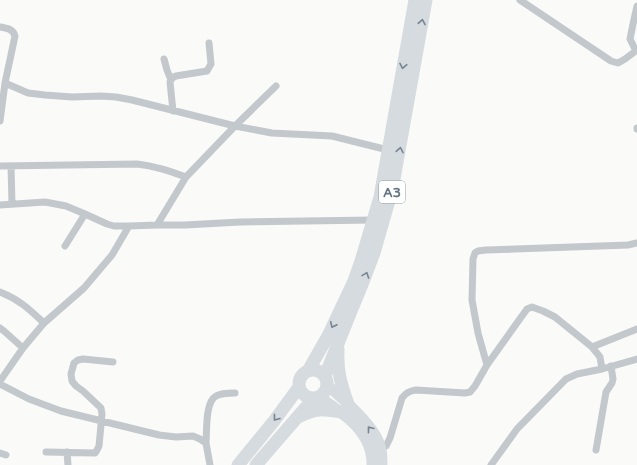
<svg xmlns="http://www.w3.org/2000/svg" width="637" height="465" font-family="'Varela Round',sans-serif">
	<style>
		.lines { fill: none; stroke-linecap: round; stroke-linejoin: round }
		.street { stroke: #c3c8cc; stroke-width: 7 }
		.primary { stroke: #d6dbdf; stroke-width: 11 }
		.highway { stroke: #d6dbdf; stroke-width: 13 }
		.oneway { stroke: #768591 }
		.labels { text-anchor: middle; stroke-width: 4; stroke-linejoin: round; paint-order: stroke }
		.shield { fill: #fff; stroke: #939fa8; stroke-width: 1 }
		.shield-label { font-size: 13px; font-weight: bold; fill: #657683 }
	</style>
	<rect width="100%" height="100%" fill="#fafaf8"/>
	<g class="lines">
		<path class="street" d="M520,0l91,61 7,2 7,-4 12,-9
			M0,27c7,1 13,2 15,9l-10,47 -5,38
			M636,51l-6,-12 3,-15 4,-18
			M164,59l3,11 4,10
			M5,83l23,10 17,2 27,2 29,-1 15,1 16,3 103,26 41,-40
			M173,111l-3,-29 2,-4 4,-2 31,-5 4,-7 -2,-21
			M637,128v1
			M0,166l137,-2c18,2 32,7 49,13
			M11,166l1,38
			M0,205l45,-3 21,4 19,8 22,10 7,2h15
			M157,225h28l55,-3 133,-2
			M65,246l20,-32
			M0,292c20,8 29,17 44,31
			M0,328l4,3 19,17
			M592,347l45,-18
			M487,365l-9,-32 -6,-33 1,-41 2,-6 3,-2 8,-1 142,-5 9,-2
			M0,381l23,-33 21,-25 40,-35 28,-33 17,-29 28,-1 29,-48 49,-51 37,7 60,3 56,14
			M0,384l29,15 32,12 98,24 17,2 17,-1 7,3 6,4 4,22
			M206,443c1,-12 -1,-41 10,-47 5,-3 13,-3 19,-3
			M380,447l6,-1 4,-8 12,-40c4,-5 7,-7 14,-8l49,3 5,-1 5,-6 12,-21 40,-56 5,-2 11,4 12,6 37,30 8,10 2,12
			M596,450l10,-58 6,-9 1,-4 -2,-13
			M46,452l49,1 2,-3 2,-4 3,-32 -1,-6 -18,-17 -7,-5 -4,-5 -1,-7 3,-11 4,-3 5,-1 30,3
			M67,452l1,13
			M0,453l6,2
			M491,465l26,-36 49,-50 11,-5 25,-5 35,-10"/>
		<path class="primary" d="M327,385c16,14 48,41 53,61 2,6 2,13 2,19
			M319,397c24,16 54,35 53,68"/>
		<path class="highway" d="M338,350c-1,22 3,34 10,54
			M299 384a14 14 0 1 1 28 0a14 14 0 1 1-28 0Z
			M308,371l20,-35 26,-55 7,-20 19,-64 35,-197
			M325,376l24,-60 14,-34 11,-29 18,-63 34,-190
			M300,416c17,-8 22,-7 41,-4
			M238,465l36,-44 25,-34
			M256,465l25,-29 33,-38"/>
	</g>
	<defs><path id="oneway-chevron" d="M-2-3.5L2.5 0L-2 3.5" fill="none" stroke-width="1.6" stroke-linecap="round" stroke-linejoin="round"/></defs>
	<g class="oneway">
		<use href="#oneway-chevron" transform="translate(422 22) rotate(-80)"/>
		<use href="#oneway-chevron" transform="translate(403 66) rotate(101)"/>
		<use href="#oneway-chevron" transform="translate(400 150) rotate(-80)"/>
		<use href="#oneway-chevron" transform="translate(366 275) rotate(-70)"/>
		<use href="#oneway-chevron" transform="translate(333 325) rotate(116)"/>
		<use href="#oneway-chevron" transform="translate(276 418) rotate(128)"/>
		<use href="#oneway-chevron" transform="translate(370 429) rotate(-128)"/>
	</g>
	<g class="labels">
		<rect class="shield" x="379" y="181" width="26" height="22" rx="3"/>
		<g class="shield-label">
			<text x="392" y="197">A3</text>
		</g>
	</g>
</svg>
